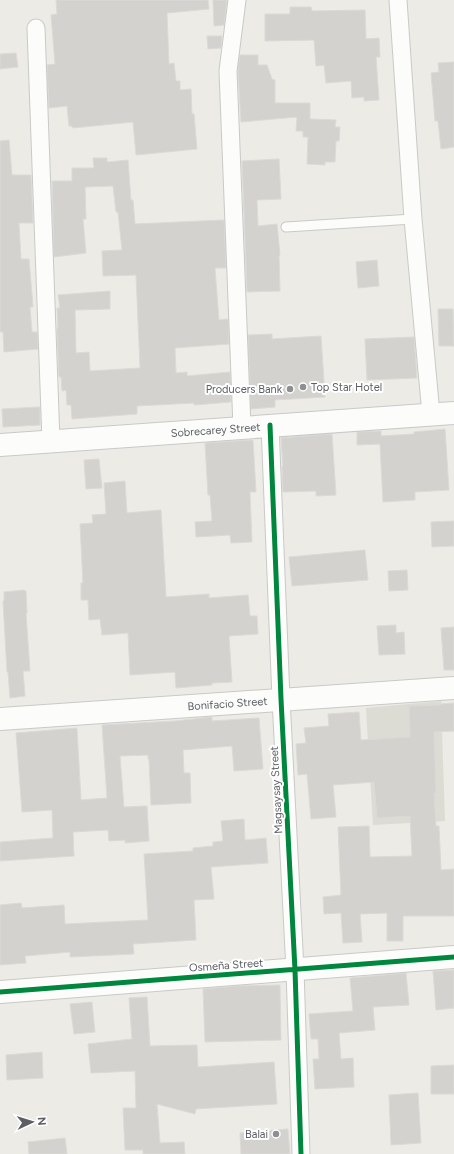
<svg xmlns="http://www.w3.org/2000/svg" width="454" height="1154" font-family="Figtree,sans-serif">
	<style>
		.education { fill: #dcdbd4 }
		.building { fill: #d3d2cf; stroke: #dbdad6 }
		.lines { fill: none; stroke-linecap: round; stroke-linejoin: round }
		.service-casing { stroke: #c9c9c8; stroke-width: 11 }
		.minor-casing { stroke: #c9c9c8; stroke-width: 19 }
		.tertiary-casing { stroke: #c9c9c8; stroke-width: 24 }
		.secondary-casing { stroke: #c9c9c9; stroke-width: 24 }
		.service { stroke: #fcfcfb; stroke-width: 9 }
		.minor { stroke: #fcfcfb; stroke-width: 17 }
		.tertiary { stroke: #fcfcfb; stroke-width: 22 }
		.secondary { stroke: #fcfcfb; stroke-width: 22 }
		.cycleway-casing { stroke: #fff; stroke-width: 8 }
		.cycleway { stroke: #00873e; stroke-width: 5 }
		.poi-dot { fill: #8e8f92; stroke: #fff; stroke-width: 1.5 }
		.labels { text-anchor: middle; stroke-width: 4; stroke-linejoin: round; paint-order: stroke }
		.poi-label { font-size: 11px; fill: #5c5e64; stroke: #fff; text-anchor: end }
		.street-label { font-size: 11px; fill: #5c5e64; stroke: #fff }
	</style>
	<rect width="100%" height="100%" fill="#ecebe6"/>
	<path class="education" d="M441,701l4,120 -72,4 -7,-117z"/>
	<path class="building" d="M56,0h152l1,9 -42,4 2,51 5,-1 2,18h4v9l11,-1 1,25h2l3,35 -61,6 -3,-33 -60,6 -1,-2h-3l-2,-20 -18,2 -2,-43 8,-1 -4,-49 6,-1z
		M213,0h14l-3,25 -10,1z
		M290,7h21l1,4 53,-1 1,29 13,-1 1,19h-4l3,43 -15,1v-4l-12,1 -1,-17 -25,2 -2,-18 -8,1 -2,-26 -49,1v-27h25z
		M207,36h15l-1,12 -13,1z
		M16,53l2,14 -18,2v-15z
		M240,55h18v10h9l5,14 3,1v23h35v16l26,1 -1,7h5l-1,14h-3l-1,21h-10v3l-18,-1 1,-27h-5v-6h-7l1,-14 -56,5 -3,-51z
		M454,62v85l-13,2 -3,-28h-3l-4,-48 8,-1 -1,-9z
		M9,140l3,35h19l2,48h-14l2,36h8l4,48h-3l2,25h5l1,17 -34,3 -1,-20h-3v-191z
		M93,158h14v4l21,-2 3,40h2l2,24 89,-4 2,48h-11l4,52 9,-1 1,25 -54,4 1,25 11,-1v4l43,-4 1,30 -37,3v-2l-57,3v8l-65,5 -1,-14h-4l-1,-15 -4,1 -1,-14h-2l-2,-46v-3h1l-1,-20h3l-2,-13 52,-4v18l-35,1 1,43 13,-1 1,19 50,-3 -4,-93 -33,1 -1,-25 20,-1 -4,-38h-2l-3,-26 -28,1 1,32h-3l3,34 -32,4 -2,-76h20v-13h22z
		M279,159l2,40 -24,1 1,26 19,-2 3,31 -1,1 1,35 -33,1 -5,-131z
		M377,260l2,26 -21,2 -2,-26z
		M438,309h15l1,37h-15z
		M272,334v5l49,-3 4,61 -50,3v7l-24,2 -3,-74z
		M414,337l3,41 -50,2 -2,-41z
		M40,407v18l-37,2 -1,-18z
		M445,429l4,61 -34,2v8l-32,2 -3,-58 -23,1v-13l24,-1v5l33,-2v-2z
		M332,434l4,61 -20,1v-5l-33,1 -1,-26h1l-2,-28z
		M253,440l3,52h-6l2,50 -21,1 -1,-8 -34,2 -1,-15 17,-1 -2,-26h-2l-3,-52z
		M99,459l3,29 -16,1 -2,-29z
		M125,481l2,32 34,-3 5,87 43,-3v4l39,-3 2,21h7l1,18 -29,2 3,46 -20,1v2l-36,3 -1,-16 -45,3 -2,-42 -26,2 -2,-16 -11,1 -1,-20h-7v-17h2l-3,-59 13,-1 -1,-8 14,-1 -2,-31z
		M454,521v25l-22,1 -1,-25z
		M365,550l3,30 -76,6 -3,-29z
		M407,570l1,20 -19,1 -1,-20z
		M24,590l1,1h1l1,22h-1l4,58h-7l2,25 -15,2 -2,-26h-1l-4,-71h1v-9z
		M396,625v8l8,-1 1,22 -26,1 -2,-29z
		M454,627v43h-10l-3,-42z
		M454,703v28l-20,1 2,61h-2l2,33h3l2,44 13,-1v47h-51v25h-16v-28l-27,1 2,28 -19,1 -2,-30 -17,1 -1,-17 18,-2 -3,-68 31,-1 1,31 42,-1 -2,-40 -33,2 -3,-36 -41,3 3,32 -25,2 -4,-45 -9,1 -2,-31 10,-1 -2,-15 25,-2 -1,-12 31,-2 2,28 49,-3 -1,-31 31,-1v-1z
		M212,717v4l47,-3 4,51 -29,2 -2,-25 -49,4 1,23h6l1,30 -40,2 -2,-46h-1v-4l-28,1 4,51 23,-1 2,35 -24,2v-3l-16,1 -1,-11 -35,2 1,24 -74,5v-19l53,-4 -1,-28 -30,2 -6,-79 61,-5 4,72 26,-2 -5,-73 73,-4z
		M244,819l1,21 21,-2 2,25 -57,4 3,32 -20,1 2,40 -63,4 1,10 -64,3v-5l-45,4 1,7 -26,2v-60l21,-2 1,5 42,-3 1,19 83,-4 -4,-66 49,-3v-3l20,-2v-4l10,-1 -2,-20z
		M454,970v38l-18,2 -3,-39z
		M406,973l3,32 -36,2 2,23 -36,3 2,26 12,-1 1,29 -39,2 -2,-30h6l-1,-20h-7l-2,-25 44,-3 -3,-33z
		M280,985l1,55 -76,2 -2,-53 34,-3z
		M147,997l3,49 47,-1 1,22 76,-5 3,42 -81,5 -1,5 -38,-10 3,39 24,-1 1,12h-42v-4h-18l-2,-42h13l-1,-37 -44,2 -3,-29 44,-5 -3,-41z
		M92,1002l3,30 -21,2 -4,-30z
		M42,1052l1,26 -36,2 -1,-25z
		M454,1065v29h-23v-28z
		M418,1093l3,50 -30,2 -2,-50z
		M288,1129l2,25h-49l-1,-21z
		M65,1138l2,16h-38l-1,-12z"/>
	<g class="lines">
		<defs>
			<path id="service" d="M286,227l127,-8"/>
			<path id="minor" d="M237,0l-9,71 14,356
				M398,0l15,219 18,195
				M36,28l15,413
				M270,425l11,274 14,271 6,184"/>
			<g id="tertiary">
				<path id="s1" d="M0,719l454,-31"/>
				<path d="M0,992l454,-35"/>
			</g>
			<g id="secondary">
				<path id="s2" d="M0,445l454,-32"/>
			</g>
		</defs>
		<use href="#service" class="service-casing"/>
		<use href="#minor" class="minor-casing"/>
		<use href="#tertiary" class="tertiary-casing"/>
		<use href="#secondary" class="secondary-casing"/>
		<use href="#service" class="service"/>
		<use href="#minor" class="minor"/>
		<use href="#tertiary" class="tertiary"/>
		<use href="#secondary" class="secondary"/>
		<defs>
			<path id="cycleway" d="M270,425l11,274 14,271 6,184
				M0,992l454,-35"/>
		</defs>
		<use href="#cycleway" class="cycleway-casing"/>
		<use href="#cycleway" class="cycleway"/>
	</g>
	<g class="poi-dot">
		<circle cx="303" cy="387" r="4"/>
		<circle cx="290" cy="389" r="4"/>
		<circle cx="276" cy="1134" r="4"/>
	</g>
	<g class="labels">
		<g class="poi-label">
			<text x="311" y="391" text-anchor="start">Top Star Hotel</text>
			<text x="282" y="393">Producers Bank</text>
			<text x="268" y="1138">Balai</text>
		</g>
		<g class="street-label">
			<text dy="4" stroke="none"><textPath href="#s2" startOffset="216">Sobrecarey Street</textPath></text>
			<text dy="4" stroke="none"><textPath href="#s1" startOffset="228">Bonifacio Street</textPath></text>
			<text transform="translate(276 790) rotate(-93)" y="4">Magsaysay Street</text>
			<text transform="translate(226 965) rotate(-4)" y="4">Osmeña Street</text>
		</g>
	</g>
	<g transform="translate(32 1122) rotate(86)" stroke="#ffffff" stroke-width="3" paint-order="stroke">
	<path d="M0-3L7 15L0 10L-7 15Z" fill="#5c5e64"/>
	<text y="-6" font-size="11" font-weight="bold" text-anchor="middle" fill="#5c5e64">N</text>
	</g>
</svg>
